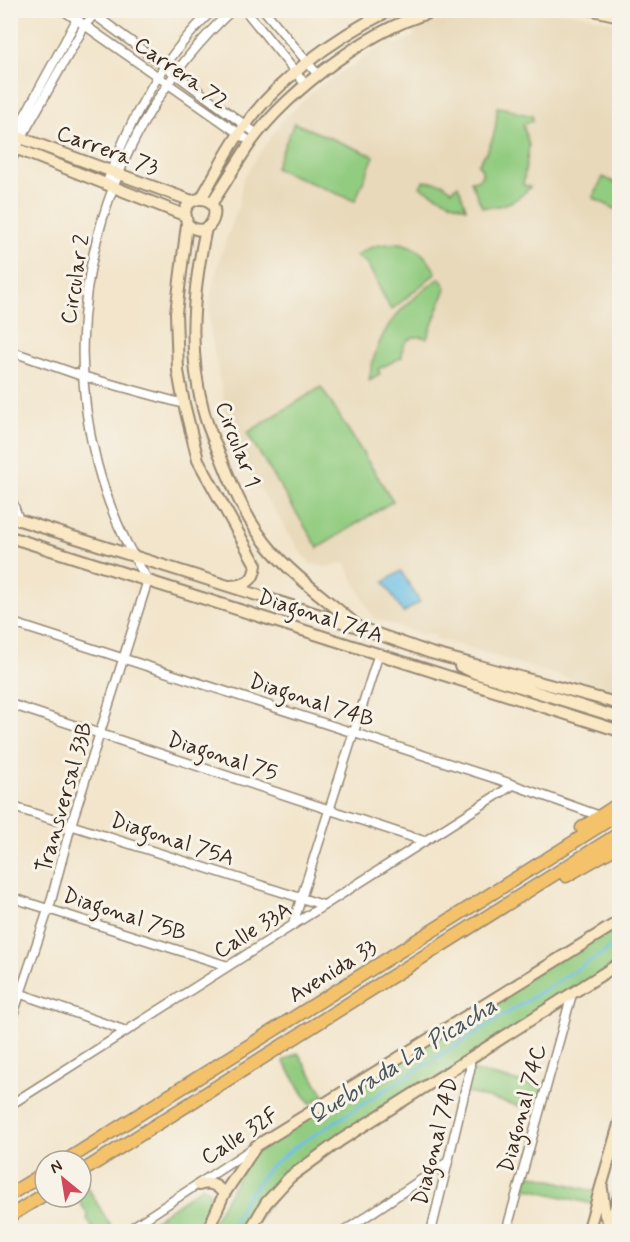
<svg xmlns="http://www.w3.org/2000/svg" width="630" height="1242" font-family="Mynerve,sans-serif">
	<style>
		.built { fill: #e8d9ba }
		.green { fill: #92cc80; stroke: #667b4f; stroke-width: 1.5 }
		.water { fill: #69bde5; stroke: #527482; stroke-width: 1.5 }
		.lines { fill: none; stroke-linecap: round; stroke-linejoin: round }
		.stream { stroke: #69bde5; stroke-width: 3 }
		.street-casing { stroke: #968875; stroke-width: 11 }
		.secondary-casing { stroke: #968875; stroke-width: 14 }
		.primary-casing { stroke: #968875; stroke-width: 15 }
		.street { stroke: #fff; stroke-width: 8 }
		.secondary { stroke: #fae7c3; stroke-width: 10 }
		.primary { stroke: #f3c26a; stroke-width: 12 }
		.labels { text-anchor: middle; stroke-width: 6; stroke-linejoin: round; paint-order: stroke }
		.street-label { font-size: 22px; fill: #3b2a1e; stroke: #f7f3e8 }
		.water-label { font-size: 24px; font-style: italic; fill: #49565a; stroke: #f7f3e8 }
	</style>
	<rect width="100%" height="100%" fill="#f7f3e8"/>
	<filter id="ink" filterUnits="userSpaceOnUse"><feTurbulence type="fractalNoise" baseFrequency=".0167" numOctaves="2"/><feDisplacementMap in="SourceGraphic" scale="12" xChannelSelector="R" yChannelSelector="G"/><feConvolveMatrix kernelMatrix="1 2 1 2 8 2 1 2 1" color-interpolation-filters="sRGB"/></filter>
	<filter id="wash" filterUnits="userSpaceOnUse"><feTurbulence type="fractalNoise" baseFrequency=".008" numOctaves="4" result="noise"/><feDisplacementMap in="SourceGraphic" scale="24" xChannelSelector="R" yChannelSelector="G"/><feGaussianBlur stdDeviation="1.35" result="paint"/><feColorMatrix in="noise" values="0 0 0 0 0 0 0 0 0 0 0 0 0 0 0 0 0 1.4 0 .05"/><feComposite in="paint" operator="in"/></filter>
	<g filter="url(#wash)">
		<rect width="100%" height="100%" fill="#f2e5cc"/>
		<path class="built" d="M490,11h63l28,3 38,10v670l-184,-56 1,-3 -11,-2 -1,2 -51,-17 -28,-55 -20,4 -14,-3 -9,-10 -42,-65 -5,-1 -19,-48 -4,-20 -7,-12 -4,-21 -11,-58 -1,-20 5,-30 10,-34 14,-38 5,-29 38,-56 39,-37 72,-46 3,6 20,-9 -2,-7 22,-8z"/>
		<path class="green" d="M497,107c12,0 20,8 35,8l1,6 -10,3 6,22 -6,39 7,2c-12,14 -29,21 -48,20l-11,-26 6,-1 5,-4v-6l-4,-6c15,-19 19,-34 19,-57z
			M294,123l80,33 -19,45 -80,-33z
			M603,177l16,8v26l-26,-13z
			M423,181l19,2 10,7 6,-5 8,23 -14,-5 -32,-16z
			M401,243c19,6 25,12 35,30l-45,37 -24,-47 -11,-7c14,-11 27,-12 45,-13z
			M440,278l6,10 -19,50c-16,-4 -26,3 -25,19l-24,12 2,5 -11,6c9,-53 29,-71 71,-102z
			M321,387l72,114 -75,47 -71,-115z
			M619,921v42l-329,214 -41,54 -42,1 49,-86z
			M298,1053l26,42 -14,9 -27,-43z
			M470,1070l75,18 -6,23 -75,-19z
			M529,1174l68,18 -4,12 -68,-16z
			M85,1183l28,47 -3,1h-16l-7,-13 2,-1 -12,-20h4v-12z
			M203,1186l6,5 1,7 -13,33 -59,1z"/>
		<path class="water" d="M401,571l19,31 -17,11 -19,-31z"/>
		<g class="lines">
			<path class="stream" d="M228,1232l17,-33 25,-32 25,-20 325,-205"/>
		</g>
	</g>
	<g filter="url(#ink)">
		<g class="lines">
			<defs>
				<path id="street" d="M63,10l188,132
					M88,10l169,124
					M245,10l61,75
					M264,10l54,65
					M12,139l70,-129
					M10,164l11,-26 64,-113 12,-14
					M106,185c23,-64 56,-128 107,-175
					M10,351l72,25 102,28
					M10,495l9,25
					M10,622l490,158 100,36
					M10,704l414,137
					M10,806l313,99
					M10,897l218,69
					M293,924l86,-271
					M10,990l116,41
					M10,1024l41,-123 20,-76 77,-245c-24,-36 -40,-75 -51,-116 -43,-163 13,-340 135,-454
					M10,1105l503,-320
					M125,1232l128,-84
					M343,1232l103,-69
					M431,1232l39,-162v-11
					M506,1232l66,-238"/>
				<path id="secondary" d="M593,10l27,6
					M10,134l182,67
					M10,146l174,69
					M201,199c13,-22 25,-47 40,-68 37,-53 92,-92 149,-121
					M211,204c14,-20 26,-42 40,-62 37,-52 127,-120 190,-132
					M187,224c26,22 40,-27 12,-25 -8,1 -12,5 -14,12l2,13 -11,89 2,58 6,33 14,56 58,105c-2,17 -10,20 -26,21
					M206,228c-13,61 -19,120 -3,181 4,18 12,34 19,51 13,33 27,65 51,92 24,27 55,48 82,72
					M10,517l348,110 73,26 189,51
					M10,537l610,194
					M460,666l15,7 145,45
					M199,1185c11,-4 18,0 25,9
					M602,1189l3,26 9,17
					M609,1227l11,-34
					M207,1232l17,-38 32,-48 364,-225
					M249,1232l17,-29 24,-26 51,-37 279,-177
					M588,1232l32,-111"/>
				<path id="primary" d="M582,828l38,-25
					M566,876l54,-31
					M65,1161l555,-348
					M81,1172l539,-339
					M10,1194l35,-21
					M10,1216l35,-22"/>
			</defs>
			<use href="#street" class="street-casing"/>
			<use href="#secondary" class="secondary-casing"/>
			<use href="#primary" class="primary-casing"/>
			<use href="#street" class="street"/>
			<use href="#secondary" class="secondary"/>
			<use href="#primary" class="primary"/>
		</g>
	</g>
	<g class="labels">
		<g class="street-label">
			<text transform="translate(182 72) rotate(35)" y="8">Carrera 72</text>
			<text transform="translate(108 149) rotate(20)" y="8">Carrera 73</text>
			<text transform="translate(74 279) rotate(-81)" y="8">Circular 2</text>
			<text transform="translate(239 444) rotate(69)" y="8">Circular 1</text>
			<text transform="translate(321 615) rotate(18)" y="8">Diagonal 74A</text>
			<text transform="translate(312 699) rotate(18)" y="8">Diagonal 74B</text>
			<text transform="translate(223 755) rotate(18)" y="8">Diagonal 75</text>
			<text transform="translate(63 797) rotate(-74)" y="8">Transversal 33B</text>
			<text transform="translate(173 838) rotate(18)" y="8">Diagonal 75A</text>
			<text transform="translate(125 913) rotate(18)" y="8">Diagonal 75B</text>
			<text transform="translate(252 929) rotate(-32)" y="8">Calle 33A</text>
			<text transform="translate(332 970) rotate(-32)" y="8">Avenida 33</text>
			<text transform="translate(521 1108) rotate(-75)" y="8">Diagonal 74C</text>
			<text transform="translate(239 1135) rotate(-33)" y="8">Calle 32F</text>
			<text transform="translate(434 1141) rotate(-76)" y="8">Diagonal 74D</text>
		</g>
		<g class="water-label">
			<text transform="translate(402 1060) rotate(-32)" y="8">Quebrada La Picacha</text>
		</g>
	</g>
	<rect width="630" height="1242" fill="none" stroke="#f7f3e8" stroke-width="36"/>
	<g transform="translate(63 1179) rotate(330)"><circle r="28" fill="#f7f3e8" stroke="#aca397" stroke-width="1.5"/>
	<path d="M0-4.5L10 22L0 15L-10 22Z" fill="#d1495b"/>
	<text y="-9" font-size="16" font-weight="bold" text-anchor="middle" fill="#3b2a1e">N</text>
	</g>
</svg>
